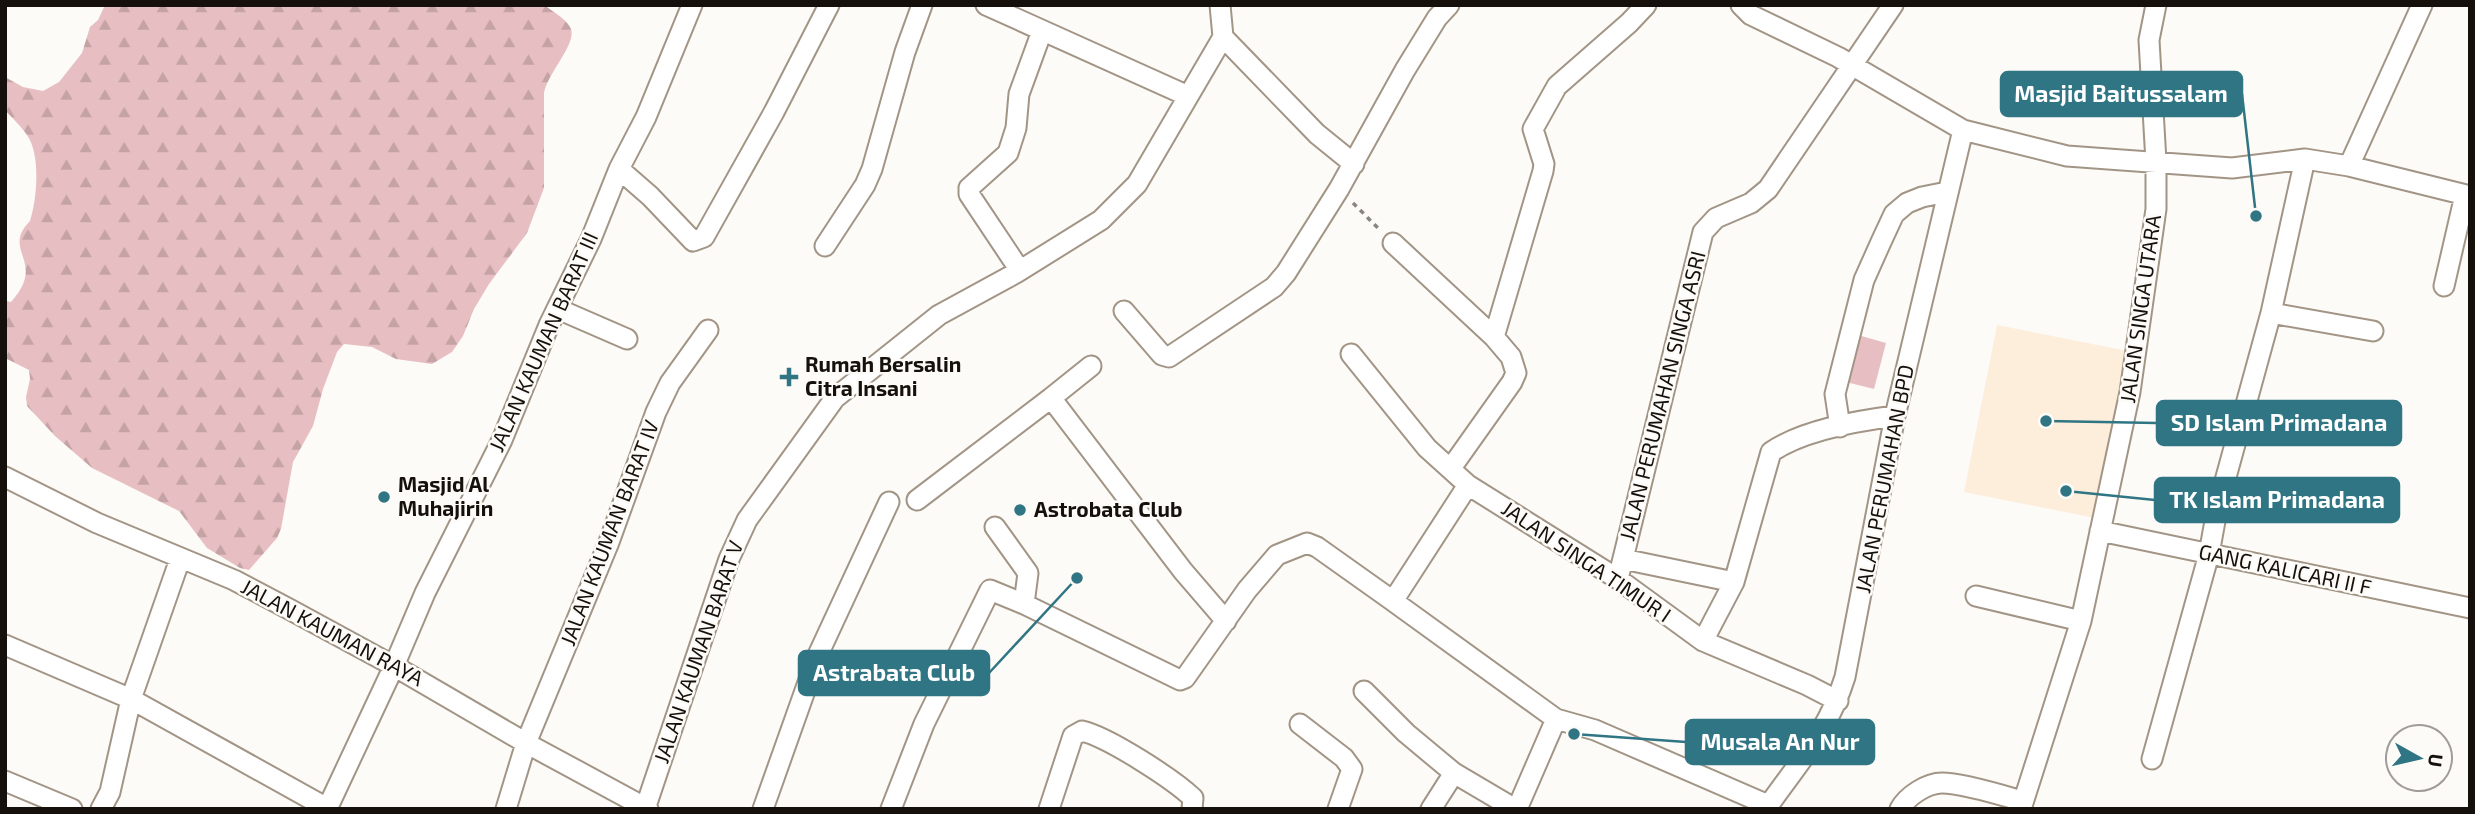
<svg xmlns="http://www.w3.org/2000/svg" width="2475" height="814" font-family="'Exo 2',sans-serif">
	<style>
		.built { fill: #fdeedc }
		.forest { fill: url(#forest-firs) }
		.pitch { fill: #e7bfc2 }
		.lines { fill: none; stroke-linecap: round; stroke-linejoin: round }
		.minor-casing { stroke: #a29586; stroke-width: 23 }
		.path { stroke: #898681; stroke-width: 3.5; stroke-dasharray: 5 5; stroke-linecap: butt }
		.minor { stroke: #fff; stroke-width: 19 }
		.poi-dot { fill: #307584; stroke: #fdfbf7; stroke-width: 2.5 }
		.labels { text-anchor: middle; stroke-width: 5; stroke-linejoin: round; paint-order: stroke }
		.street-label { font-size: 21px; fill: #15100b; stroke: #fdfbf7 }
		.poi-label { font-size: 21px; font-weight: bold; fill: #15100b; stroke: #fdfbf7; text-anchor: start }
		.leader { fill: none; stroke: #307584; stroke-width: 2.5 }
		.callout-dot { fill: #307584; stroke: #fdfbf7; stroke-width: 2.5 }
		.callout { fill: #307584; stroke: #307584; stroke-width: 2.5 }
		.callout-label { font-size: 23px; text-anchor: middle; font-weight: bold; fill: #fff }
	</style>
	<defs>
		<pattern id="forest-firs" width="22" height="20" patternUnits="userSpaceOnUse" patternTransform="scale(1.75)"><rect width="22" height="20" fill="#e7bfc2"/><path d="M5 1l3.5 6h-7zM16 11l3.5 6h-7z" fill="#c5a3a5"/></pattern>
	</defs>
	<rect width="100%" height="100%" fill="#fdfbf7"/>
	<path class="built" d="M1997,325l131,26 -33,167 -131,-26z"/>
	<path class="forest" d="M105,5h439c8,6 21,13 26,22 9,15 -22,45 -26,66v95l-17,45 -38,51 -15,25 -11,27 -11,16 -20,12 -36,-5 -24,-12 -28,-3 -7,8 -14,37 -10,37 -20,36 -12,67 -4,9 -28,32 -9,-2 -33,-20 -28,-37 -87,-43 -37,-32 -28,-30 -1,-9 4,-18 -1,-9 -24,-12v-57l6,1c37,-41 -11,-51 19,-81 7,-22 11,-66 -3,-86 -6,-9 -15,-17 -22,-25v-33l18,10 20,4 16,-9 23,-29 8,-26 8,-7z"/>
	<path class="pitch" d="M1858,335l28,8 -12,46 -28,-7z"/>
	<g class="lines">
		<defs>
			<path id="minor" d="M986,5l202,91
				M1741,5l10,10 87,42 125,73 104,26 165,12 73,-9 44,7 121,30
				M1223,37l94,97 37,30
				M2349,166l73,-161
				M619,169l31,27 43,45 11,-4 70,-125 55,-107
				M1393,243l101,94 17,20 5,16 -4,9 -61,86
				M825,246l40,-61 7,-16 33,-117 17,-47
				M1019,269l-50,-75v-6l39,-35 8,-25 3,-34 23,-63
				M2444,286l21,-91
				M558,309l69,30
				M1124,311l38,44 7,2 105,-70 12,-14 53,-84 66,-119 32,-52 12,-13
				M2271,313l102,18
				M1494,337l49,-166 1,-7 -11,-35 24,-43 72,-63 17,-18
				M1351,354l76,94 41,37 150,94 85,62 104,44 31,16
				M1051,398l40,-32
				M1840,427l-5,-33 29,-114 17,-38 13,-28 13,-11 15,-6 25,-5
				M5,477l92,46 137,57 55,29 105,57 132,77 122,66
				M1468,485l-75,116 163,118 39,11 173,75
				M917,500l134,-102 132,173 43,50
				M995,527l33,46 -4,31
				M2100,531l370,77
				M1623,559l111,23
				M1618,579l85,-347 13,-14 35,-15 17,-14 125,-184
				M1976,596l105,25
				M1703,641l31,-59 37,-130c32,-22 85,-31 124,-36
				M5,645l126,54 196,109
				M1364,691l42,42 48,40 61,36
				M1300,724l44,34 8,11 -14,40
				M2152,759l57,-205 8,-44 54,-197 34,-154
				M5,781l67,28
				M101,809l9,-17 21,-93 49,-140
				M327,809l67,-143 31,-73 77,-153 47,-115 42,-86 28,-70 27,-52 46,-112
				M506,809l20,-66 83,-201 47,-130 14,-29 38,-53
				M645,809l84,-250 18,-39 88,-122 104,-83 77,-42 85,-53 36,-36 86,-147 -3,-32
				M763,809l54,-152 72,-155
				M891,809l33,-85 66,-134 34,14 156,76 5,-2 62,-88 30,-35 30,-12 10,4 76,54
				M1049,809l24,-73 9,-5c26,6 91,48 111,67l-1,11
				M1431,809l23,-36
				M1517,809l39,-90
				M1766,809c32,-46 62,-77 79,-132l50,-261 68,-286
				M1900,809c7,-13 27,-26 42,-26 16,0 56,11 73,16
				M2021,809l60,-188 49,-229 26,-183v-47l-7,-122 7,-35"/>
		</defs>
		<use href="#minor" class="minor-casing"/>
		<path class="path" d="M1353,203l27,27"/>
		<use href="#minor" class="minor"/>
	</g>
	<g class="poi-dot">
		<path d="M785.5 366.5h7v7h7v7h-7v7h-7v-7h-7v-7h7z"/>
		<circle cx="384" cy="497" r="7"/>
		<circle cx="1020" cy="510" r="7"/>
	</g>
	<g class="labels">
		<g class="street-label">
			<text transform="translate(2141 309) rotate(-82)" y="7">JALAN SINGA UTARA</text>
			<text transform="translate(544 342) rotate(-66)" y="7">JALAN KAUMAN BARAT III</text>
			<text transform="translate(1663 396) rotate(-76)" y="7">JALAN PERUMAHAN SINGA ASRI</text>
			<text transform="translate(1885 479) rotate(-79)" y="7">JALAN PERUMAHAN BPD</text>
			<text transform="translate(610 533) rotate(-69)" y="7">JALAN KAUMAN BARAT IV</text>
			<text transform="translate(1586 562) rotate(34)" y="7">JALAN SINGA TIMUR I</text>
			<text transform="translate(2285 570) rotate(12)" y="7">GANG KALICARI II F</text>
			<text transform="translate(332 633) rotate(28)" y="7">JALAN KAUMAN RAYA</text>
			<text transform="translate(699 652) rotate(-71)" y="7">JALAN KAUMAN BARAT V</text>
		</g>
		<g class="poi-label">
			<text x="805" y="372">Rumah Bersalin<tspan x="805" dy="24">Citra Insani</tspan></text>
			<text x="398" y="492">Masjid Al<tspan x="398" dy="24">Muhajirin</tspan></text>
			<text x="1034" y="517">Astrobata Club</text>
		</g>
	</g>
	<path class="leader" d="M2256 216L2242 94M2046 421L2157 423M2066 491L2155 500M1077 578L989 673M1574 734L1686 742"/>
	<g class="callout-dot">
		<circle cx="2256" cy="216" r="7"/>
		<circle cx="2046" cy="421" r="7"/>
		<circle cx="2066" cy="491" r="7"/>
		<circle cx="1077" cy="578" r="7"/>
		<circle cx="1574" cy="734" r="7"/>
	</g>
	<g class="callout">
		<rect x="2001" y="72" width="241" height="44" rx="7"/>
		<rect x="2157" y="401" width="244" height="44" rx="7"/>
		<rect x="2155" y="478" width="244" height="44" rx="7"/>
		<rect x="799" y="651" width="190" height="44" rx="7"/>
		<rect x="1686" y="720" width="188" height="44" rx="7"/>
	</g>
	<g class="callout-label">
		<text x="2121" y="102">Masjid Baitussalam</text>
		<text x="2279" y="431">SD Islam Primadana</text>
		<text x="2277" y="508">TK Islam Primadana</text>
		<text x="894" y="681">Astrabata Club</text>
		<text x="1780" y="750">Musala An Nur</text>
	</g>
	<rect width="2475" height="814" fill="none" stroke="#15100b" stroke-width="14"/>
	<g transform="translate(2419 758) rotate(98)"><circle r="33" fill="#fdfbf7" stroke="#a09d99" stroke-width="2"/>
	<path d="M0-5L12 26L0 18L-12 26Z" fill="#307584"/>
	<text y="-10" font-size="19" font-weight="bold" text-anchor="middle" fill="#15100b">U</text>
	</g>
</svg>
